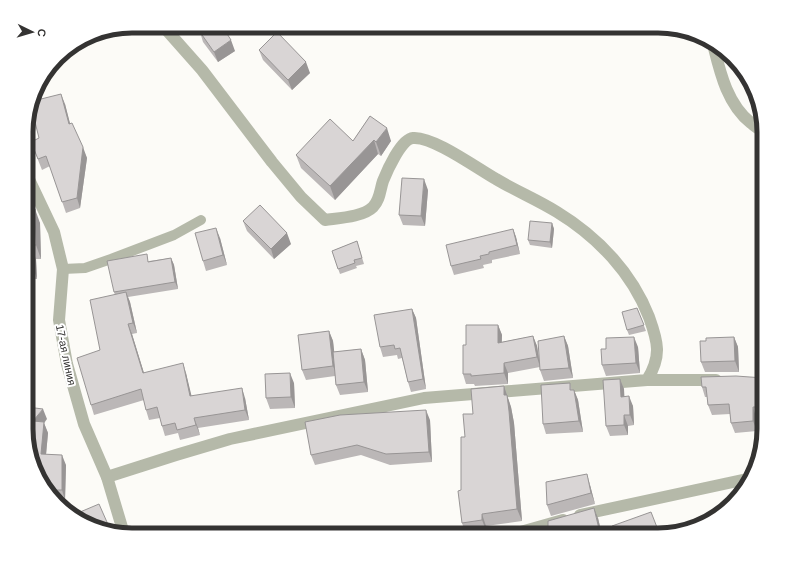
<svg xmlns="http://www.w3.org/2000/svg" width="790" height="561" font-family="Helvetica,sans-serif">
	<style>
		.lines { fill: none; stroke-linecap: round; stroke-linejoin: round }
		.service { stroke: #b5b9a9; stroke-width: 10 }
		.minor { stroke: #b5b9a9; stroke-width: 12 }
		.tertiary { stroke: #b5b9a9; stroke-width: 12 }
		.wall { fill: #bbb7b7 }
		.shaded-wall { fill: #989595 }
		.building { fill: #d9d5d5; stroke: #989595 }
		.labels { text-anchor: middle; stroke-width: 4; stroke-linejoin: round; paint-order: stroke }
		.street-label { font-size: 11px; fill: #343332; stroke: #fff }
		.rim { fill: none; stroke: #343332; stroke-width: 5 }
	</style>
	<rect width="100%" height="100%" fill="#fcfbf7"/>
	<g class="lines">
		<path class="service" d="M63,269l22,-1 26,-9 63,-24 27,-15"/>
		<path class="minor" d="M163,26l39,44 70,92 29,35 24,23c14,-2 38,-3 48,-13 7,-7 7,-17 10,-26 4,-10 18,-42 30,-43 20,-2 65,31 83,41 20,12 42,21 61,33 41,25 75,61 92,105 9,25 13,39 -2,63
			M713,44c7,28 14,60 38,79 4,3 8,7 13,8
			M107,477l69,-22 54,-16 194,-41 223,-18h69
			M580,515l167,-36
			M510,535l53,-15"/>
		<path class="tertiary" d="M27,175l27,57 9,37 -4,51 8,44 17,60 23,53 17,57"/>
	</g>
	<path class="wall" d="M200,32l35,19 -17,11 -15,-20z
		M259,50l51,23 -18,17 -29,-30z
		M65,104l5,20 17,34 -7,50 -14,5 -16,-47 -8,4 -11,-28 8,-4z
		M370,116l21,25 -10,15 -3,-2 -43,46 -34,-32 -5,-13 57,-14z
		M428,190l-3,36 -22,-1 -4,-10z
		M27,208l13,15 1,36h-5l1,20h-10z
		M243,221l48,23 -17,15 -27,-28z
		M552,223l2,6 -2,19 -22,-3 -2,-5z
		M513,229l3,8 4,17 -28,6v3l-9,2 1,3 -30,7 -3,-9z
		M220,238l7,27 -21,6 -3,-10z
		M357,241l7,23 -8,2 1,2 -17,6 -8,-23z
		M171,258l3,7 4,24 -50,8 2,5 7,31 -5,1 12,39h42l5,23 54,2 4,22 -51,8 2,7 -20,5 -2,-7 -13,3 -3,-10 -2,-8 -11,2 -3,-10 -2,-10 -50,15 -3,-10 9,-55 15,-55 -1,-3 35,-31z
		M637,308l9,23 -17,4 -2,-5z
		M412,309l4,9 10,71 -15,3 -3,-10 -6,-24 -4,1 -1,-4 -14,2 -3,-10z
		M498,325l4,10v7l31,-6 4,10 3,16 24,-26 4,10 5,32 -29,3 -4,-11v-3l-32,6v11l-33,2 -1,-2h-8l-3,-10 3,-29z
		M329,331l4,10 1,11 27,-3 4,11 3,32 -28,3 -4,-10 -1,-9 -29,4 -4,-10z
		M734,337l4,10 1,25h-34l-4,-10 5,-21z
		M638,347l2,26 -34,3 -4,-11 4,-16z
		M764,378v33h-2v6h-6l1,14 -22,2 -4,-10 -1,-9 -18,1 -4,-10 -1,-8h-2l-3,-10z
		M620,379l4,10v7l9,10 1,19 -6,1v9l-18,1 -4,-10z
		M294,383l1,25 -25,1 -4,-11z
		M570,383l2,7h2l4,10 5,32 -37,2 -3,-10z
		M504,386l7,21 3,16 8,98 -36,5 1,7 -21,2 -4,-12 -1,-33 4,-53 8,-23z
		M47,419l-3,4 4,10 -2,22 20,10 -1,35h-9l-16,-18 -13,-39z
		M430,420l2,42 -42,3 -29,-10 -46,10 -4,-10z
		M590,485l5,19 -44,12 -4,-11z
		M598,518l4,17h-54z"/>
	<path class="shaded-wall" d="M231,40l4,11 -17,11 -4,-10z
		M306,62l4,11 -18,17 -4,-10z
		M61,94l4,10 8,31 -4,-11z
		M387,128l4,13 -10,15 -5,-14z
		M374,140l4,14 -43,46 -5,-14z
		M83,147l4,11 -7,50 -3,-10z
		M424,179l4,11 -3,36 -4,-10z
		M35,209l5,14 1,36 -5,-14z
		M552,223l2,6 -2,19 -2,-6z
		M216,228l4,10 7,27 -4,-10z
		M513,229l3,8 4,17 -3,-9z
		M287,233l4,11 -17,15 -3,-10z
		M31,245l5,14 1,20 -5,-14z
		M171,258l3,7 4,24 -3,-7z
		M126,292l4,10 7,31 -4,-10z
		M412,309l4,9 10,71 -3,-10z
		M128,324l4,10 15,49 -4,-10z
		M498,325l4,10 -1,18 -3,-10z
		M329,331l4,10 4,35 -4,-10z
		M533,336l4,10 3,21 -3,-10z
		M564,336l4,10 5,32 -4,-10z
		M634,337l4,10 2,26 -4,-10z
		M734,337l4,10 1,25 -4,-11z
		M361,349l4,11 3,32 -4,-10z
		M183,363l3,10 8,33 -4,-10z
		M504,363l4,10v11l-4,-11z
		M290,373l4,10 1,25 -4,-11z
		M620,379l4,10 1,18 -4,-10z
		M504,386l7,21 3,16 8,98 -5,-12 -13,-114z
		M242,388l3,10 4,22 -4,-10z
		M574,390l4,10 5,32 -4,-11z
		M629,396l4,10 1,19 -4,-10z
		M759,401l3,10v6l-4,-10z
		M753,407l3,10 1,14 -4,-10z
		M43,409l4,10 -3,4 4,10 -3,32 -4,-11 -8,-33z
		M426,410l4,10 2,42 -3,-10z
		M624,415l4,11v9l-4,-10z
		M194,418l4,10 2,7 -4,-10z
		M62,455l4,10 -1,35 -3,-10z
		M587,474l3,11 5,19 -4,-11z
		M594,508l4,10 4,17h-1l-2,-6z
		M482,514l4,12 1,7 -5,-13z"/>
	<path class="building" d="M208,26h14l9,14 -17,12 -14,-20z
		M277,32l29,30 -18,18 -29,-30z
		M61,94l8,30 3,-1 11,24 -6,51 -15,4 -16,-46 -8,3 -7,-17 8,-4 -8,-32 2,-5z
		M370,116l17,12 -11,14 -2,-2 -44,46 -34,-31 34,-36 23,22z
		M402,178l22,1 -3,37 -22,-1z
		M260,205l27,28 -16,16 -28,-28z
		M27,208l8,1 1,36h-5l1,20h-5z
		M530,221l22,2 -2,19 -22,-2z
		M216,228l7,27 -20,6 -8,-28z
		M513,229l4,16 -28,7v2l-9,2 1,3 -30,7 -5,-21z
		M357,241l5,17 -8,2 1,3 -17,6 -6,-18z
		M147,254l1,8 23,-4 4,24 -61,10 -7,-31z
		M126,292l7,31 -5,1 15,49 40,-10 7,33 52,-8 3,22 -51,8 2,7 -19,5 -2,-7 -13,3 -5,-19 -11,3 -5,-21 -50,16 -14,-47 23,-8 -10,-50z
		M637,308l7,17 -17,5 -5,-18z
		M412,309l11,70 -15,3 -8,-34 -5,1 -1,-4 -14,2 -6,-32z
		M466,325h32v18l35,-7 4,21 -33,6v10l-33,3v-2h-8v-29h3z
		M329,331l4,35 -31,4 -4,-35z
		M564,336l5,32 -29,2 -2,-29z
		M634,337l2,26 -34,2 -1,-16h5v-11z
		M734,337l1,24 -34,1 -1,-21h6v-3z
		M361,349l3,33 -28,3 -3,-33z
		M290,373l1,24 -25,1 -1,-24z
		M736,376l28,2v19l-1,-1v5h-4l-1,6h-5v14l-22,2 -2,-19 -21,1 -2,-18h-4l-1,-10z
		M620,379l1,18 8,-1 1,19h-6v10l-18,1 -3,-46z
		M570,383v7h4l5,31 -36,3 -2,-39z
		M504,386v9h3l2,16 8,98 -35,5v6l-20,3 -4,-32 3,-1v-53h4l-2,-23h10l-2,-25z
		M27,407l16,2 -10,12 11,1 -3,32 21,1v35h-15l-7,-8 -13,-39z
		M426,410l3,42 -43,2 -29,-9 -46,10 -6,-33 35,-7z
		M587,474l4,19 -44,12 -1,-23z
		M99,504l11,25 -37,-14z
		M594,508l5,21 -27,6h-24v-14z
		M651,512l9,23h-45l-3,-9z
		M173,528l1,7h-24z
		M232,529l2,6h-19z"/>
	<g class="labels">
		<g class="street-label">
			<text transform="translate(66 355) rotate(78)" y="4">17-ая линия</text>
		</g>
	</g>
	<path d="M0 0H790V561H0ZM132 33H658A99 99 0 0 1 757 132V429A99 99 0 0 1 658 528H132A99 99 0 0 1 33 429V132A99 99 0 0 1 132 33Z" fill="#fff" fill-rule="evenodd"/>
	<path class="rim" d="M132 33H658A99 99 0 0 1 757 132V429A99 99 0 0 1 658 528H132A99 99 0 0 1 33 429V132A99 99 0 0 1 132 33Z"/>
	<g transform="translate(32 32) rotate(95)" stroke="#ffffff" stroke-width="3" paint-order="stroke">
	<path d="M0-3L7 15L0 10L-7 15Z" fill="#343332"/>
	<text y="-6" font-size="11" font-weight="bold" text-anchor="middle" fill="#343332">С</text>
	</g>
</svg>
